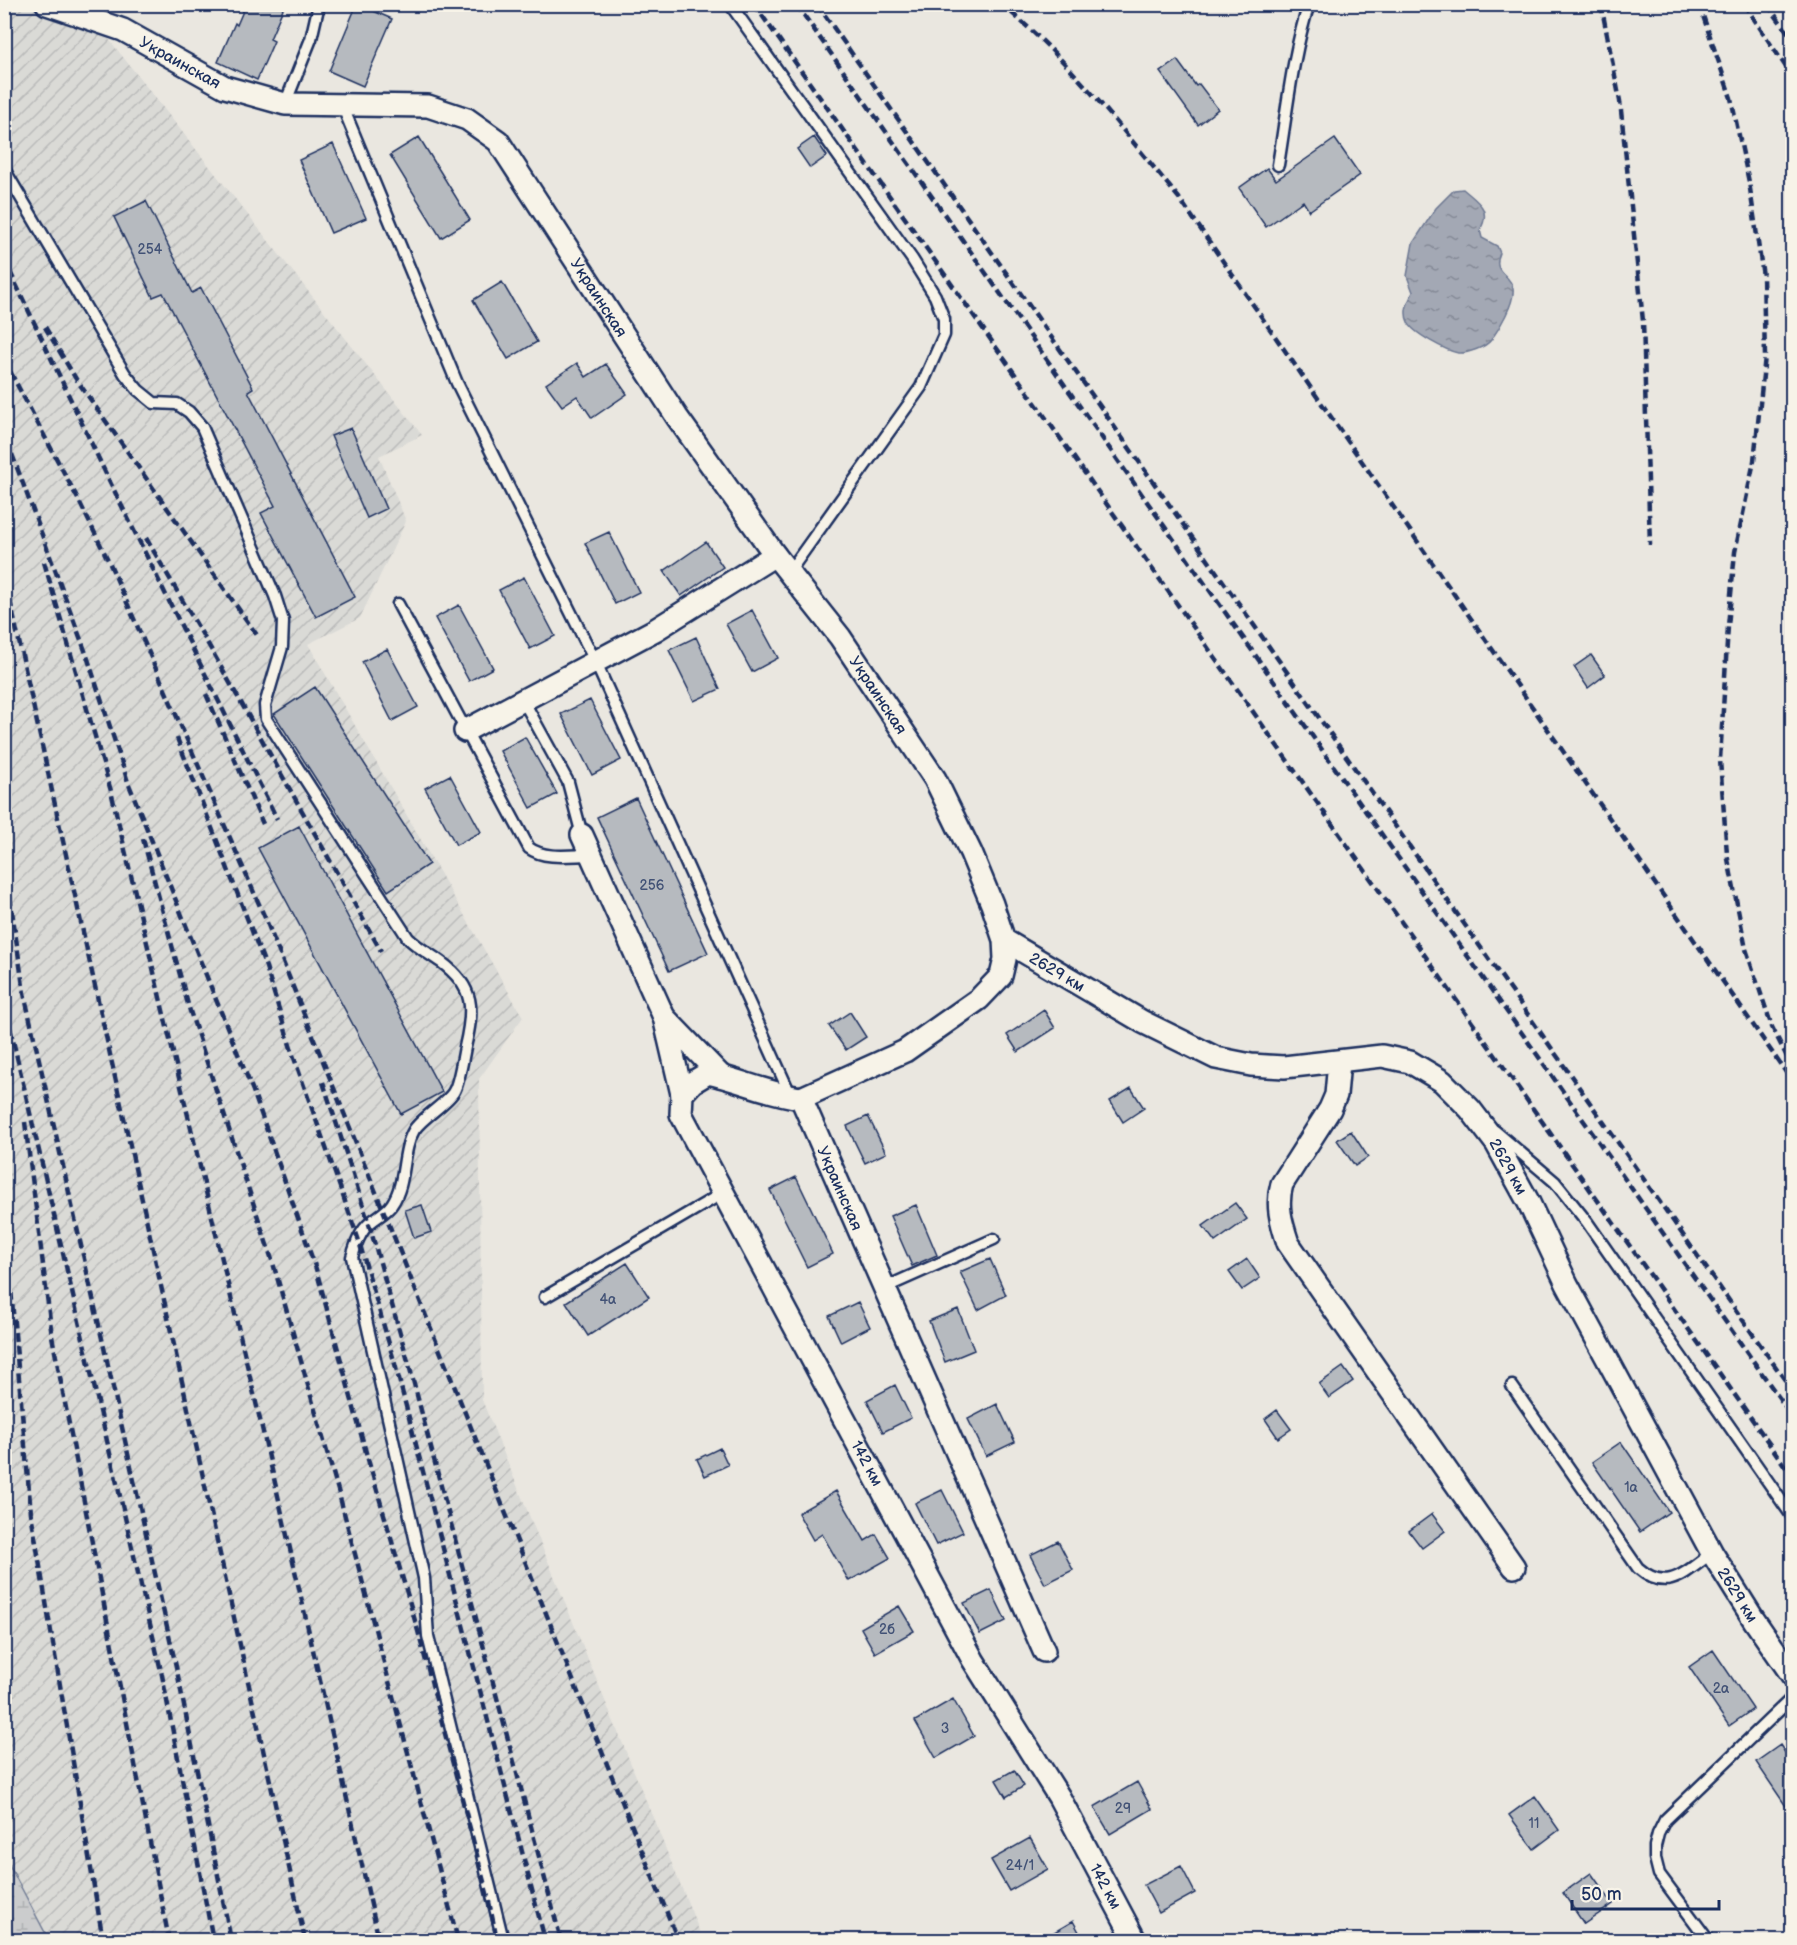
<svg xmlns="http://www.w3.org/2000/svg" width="1797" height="1945" font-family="'Balsamiq Sans',sans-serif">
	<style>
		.industrial { fill: url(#industrial-furrows) }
		.wetland { fill: url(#wetland-marsh); stroke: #737e96; stroke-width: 1.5 }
		.water { fill: url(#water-ripples); stroke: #6d7892; stroke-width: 1.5 }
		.building { fill: #b6babf; stroke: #1b2f5e; stroke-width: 1.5 }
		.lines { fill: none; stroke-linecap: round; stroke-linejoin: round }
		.lane-casing { stroke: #1b2f5e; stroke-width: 15 }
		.street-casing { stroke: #1b2f5e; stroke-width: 26 }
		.lane { stroke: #f7f3e8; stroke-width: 10 }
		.street { stroke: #f7f3e8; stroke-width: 21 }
		.rail { stroke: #1b2f5e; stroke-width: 4.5; stroke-dasharray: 9 4.5; stroke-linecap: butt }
		.labels { text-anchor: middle; stroke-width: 4.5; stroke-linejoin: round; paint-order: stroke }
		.number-label { font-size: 14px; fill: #425276 }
		.street-label { font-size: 16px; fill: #1b2f5e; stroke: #f7f3e8 }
	</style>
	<defs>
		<pattern id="industrial-furrows" width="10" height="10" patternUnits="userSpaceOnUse" patternTransform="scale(1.5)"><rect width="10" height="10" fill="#dadad6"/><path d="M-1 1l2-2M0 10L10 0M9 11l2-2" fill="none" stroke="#babbba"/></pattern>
		<pattern id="wetland-marsh" width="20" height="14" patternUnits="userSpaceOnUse" patternTransform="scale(1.5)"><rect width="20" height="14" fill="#cbcccd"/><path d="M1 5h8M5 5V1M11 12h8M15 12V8" fill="none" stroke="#aeb0b2"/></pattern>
		<pattern id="water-ripples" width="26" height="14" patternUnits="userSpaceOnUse" patternTransform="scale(1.5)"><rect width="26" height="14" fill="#a3a8b4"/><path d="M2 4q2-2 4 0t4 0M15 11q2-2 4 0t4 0" fill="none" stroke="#848996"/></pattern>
	</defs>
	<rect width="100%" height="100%" fill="#eae7e0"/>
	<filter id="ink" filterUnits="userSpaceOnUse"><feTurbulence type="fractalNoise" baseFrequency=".0167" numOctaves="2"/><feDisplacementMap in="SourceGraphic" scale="12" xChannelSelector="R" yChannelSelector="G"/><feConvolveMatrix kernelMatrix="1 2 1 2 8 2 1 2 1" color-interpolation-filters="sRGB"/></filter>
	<g filter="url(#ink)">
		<path class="industrial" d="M81,4l341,431 -43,21 27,65 -46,97 -52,26 215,373 -44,62 3,321 221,540h-698l-1,-1935z"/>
		<path class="wetland" d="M5,1857l44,83h-44z"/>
		<path class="water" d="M1463,189c15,13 29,20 17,41l2,8 15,8 3,7c-9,21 11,20 13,36 2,13 -14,40 -22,51 -5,7 -24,14 -33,13 -11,-2 -46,-20 -50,-31 -5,-11 0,-20 5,-30l-6,-16 6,-33 23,-35 18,-18z"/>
		<path class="building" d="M246,4h39l-15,35 4,2 -17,39 -39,-18 17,-39 2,2z
			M357,4l35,15 -29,67 -34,-15z
			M1177,60l19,26 3,-2 19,25 -20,16 -38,-53z
			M419,137l51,83 -29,18 -51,-83z
			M814,137l13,19 -17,12 -13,-19z
			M1335,139l25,36 -51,36 -6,-10 -37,26 -27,-39 28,-20 9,12z
			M333,144l33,74 -35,15 -32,-73z
			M146,201l46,92 9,-5 52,100 -5,3 107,206 -39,20 -55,-104 14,-7 -112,-213 -10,4 -39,-80z
			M502,282l35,60 -29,17 -35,-59z
			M577,363l9,14 20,-13 21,30 -35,24 -15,-22 -15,10 -16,-22z
			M351,428l35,81 -19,9 -36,-82z
			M609,532l30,60 -24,12 -30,-61z
			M706,542l17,25 -42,29 -17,-25z
			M524,577l31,59 -25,13 -31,-59z
			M459,605l34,63 -24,13 -34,-63z
			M752,610l26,48 -26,14 -26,-48z
			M696,637l24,52 -26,12 -25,-51z
			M387,649l31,58 -26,14 -30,-59z
			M1591,655l14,20 -17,13 -14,-21z
			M315,687l114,177 -41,27 -114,-177z
			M590,700l31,60 -29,15 -31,-61z
			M525,737l32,57 -26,14 -31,-57z
			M450,775l31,57 -25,13 -31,-57z
			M636,798l72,155 -39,18 -72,-154z
			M299,826l143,266 -41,22 -143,-266z
			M1044,1010l11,18 -37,24 -11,-17z
			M850,1012l16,25 -20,13 -17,-24z
			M1131,1088l13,20 -21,14 -13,-21z
			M868,1116l18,37 -21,10 -18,-37z
			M1351,1131l17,26 -13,9 -18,-26z
			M796,1177l37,77 -26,13 -13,-26 1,-1 -25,-50z
			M1235,1203l12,16 -32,23 -12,-16z
			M422,1205l9,27 -17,6 -9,-28z
			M916,1205l21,50 -25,11 -22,-50z
			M990,1259l16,36 -28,15 -18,-38z
			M1247,1259l13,19 -18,12 -13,-18z
			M627,1263l22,34 -61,39 -22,-34z
			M858,1302l12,25 -29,15 -12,-26z
			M958,1309l16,41 -29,12 -16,-41z
			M1343,1367l10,14 -24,17 -10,-14z
			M895,1385l16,33 -28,14 -16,-32z
			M997,1404l18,38 -29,14 -18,-37z
			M1277,1410l14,19 -13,9 -13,-19z
			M1621,1442l48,70 -29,20 -48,-70z
			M720,1448l8,17 -23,11 -8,-17z
			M942,1490l21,42 -27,13 -21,-42z
			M836,1491l29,50 11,-7 14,24 -41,23 -27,-47 -9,6 -15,-27z
			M1432,1514l13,17 -23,17 -13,-17z
			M1058,1541l15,29 -28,14 -15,-29z
			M991,1590l15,31 -26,13 -16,-31z
			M899,1606l15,25 -39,22 -14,-25z
			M1713,1650l40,59 -24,17 -40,-59z
			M953,1699l21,37 -38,22 -21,-37z
			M1780,1745l12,18v52l-36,-53z
			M1014,1770l10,16 -18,11 -10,-17z
			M1137,1782l15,27 -42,25 -16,-27z
			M1535,1796l24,34 -25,19 -25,-34z
			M1030,1838l18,31 -39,22 -18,-31z
			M1181,1866l14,27 -36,20 -15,-28z
			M1591,1873l22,31 -29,20 -21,-31z
			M1073,1921l11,20h-45z"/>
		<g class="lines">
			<defs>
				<path id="lane" d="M730,4l182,255 23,37 9,23v16l-23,52 -132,185
					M285,104l26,-65 8,-35
					M342,105l115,278 138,278 196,435
					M1278,165c9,-54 14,-109 31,-161
					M4,169l121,205 13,16 16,13 23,1 12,8 13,15 73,169 8,25 -1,26 -17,58 1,14 142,219c10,10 22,16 33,24 34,25 33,47 24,85 -2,10 -6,36 -11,44 -6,12 -32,26 -40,39 -13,22 -7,52 -22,74 -5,8 -14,12 -21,18 -11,9 -15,22 -19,35l72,321 4,58 75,304
					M398,604l131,244c16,12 43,7 62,7
					M523,700l45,82 14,53
					M1495,1131l60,51 32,40 205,294
					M884,1288l110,-49
					M545,1297l178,-104
					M1512,1386l126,182c30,26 47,4 74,-15
					M1708,1940l-49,-66 -4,-16v-12l3,-12 7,-14 127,-122"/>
				<g id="street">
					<path id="s1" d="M47,4l76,26 102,57 60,17 143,2 39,13 31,22 179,276 98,138 65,82 95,142 36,74 21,51 12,36 1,19 -4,17 -22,23 -74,52 -104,47 243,553"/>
					<path d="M465,731l190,-101 120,-75"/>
					<path d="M582,835l82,182 57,59"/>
					<path id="s2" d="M1004,940l139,82 73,36 35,7 33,2 98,-11 28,6 32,19 28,28 26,34 33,60 38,81 145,269 42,67 38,55"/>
					<path d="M664,1017l18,77"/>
					<path d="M1339,1062l-3,33 -6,14 -48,75c-6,21 -1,38 6,59l226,324"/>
					<path id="s3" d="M801,1098c-32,-4 -61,-18 -93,-25l-15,9 -11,12 -1,20 292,546 86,137 76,143"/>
				</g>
			</defs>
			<use href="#lane" class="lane-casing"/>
			<use href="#street" class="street-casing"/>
			<use href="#lane" class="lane"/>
			<use href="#street" class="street"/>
			<path class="rail" d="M754,4l1038,1472
				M796,4l996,1412
				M817,4l975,1386
				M1001,4c67,54 123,128 178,194l613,883
				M1601,4l19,97 23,220 7,224
				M1699,4l32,94 18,84 14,94 2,80 -11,105 -19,91 -7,74 -8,134 7,94 19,95 26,78 20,40
				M1744,4l48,72
				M1767,4l25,34
				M4,259l102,215 171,345
				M45,327l31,52 181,256
				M4,360l75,141 31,63 156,356 412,1020
				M4,429l10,32
				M12,454l75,202 41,126 125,309 63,178 51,187 51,175 70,266 9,43
				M146,538l62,106 173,307
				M44,562l67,229 165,696 103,453
				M4,573l301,1367
				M206,694l57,130
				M177,738l89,229 27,88 65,183 37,126 150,576
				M143,839l46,169 84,255 66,231 119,446
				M4,856l20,137 153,678 54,269
				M4,1002l158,673 51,265
				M323,1082l46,142 39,137 153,579
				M25,1122l27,214 117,604
				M4,1211l27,302 72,427"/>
		</g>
	</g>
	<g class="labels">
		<g class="number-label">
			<text x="150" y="254">254</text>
			<text x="652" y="890">256</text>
			<text x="608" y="1304">4а</text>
			<text x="1631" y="1492">1а</text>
			<text x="887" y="1634">2б</text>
			<text x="1721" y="1693">2а</text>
			<text x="945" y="1733">3</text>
			<text x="1123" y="1813">29</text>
			<text x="1534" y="1828">11</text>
			<text x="1020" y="1870">24/1</text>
		</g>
		<g class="street-label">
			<text dy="6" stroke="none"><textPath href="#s1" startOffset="146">Украинская</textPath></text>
			<text dy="6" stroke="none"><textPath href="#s1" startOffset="668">Украинская</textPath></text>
			<text dy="6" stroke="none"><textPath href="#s1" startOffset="1154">Украинская</textPath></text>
			<text dy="6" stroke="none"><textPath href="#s2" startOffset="62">2629 км</textPath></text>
			<text dy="6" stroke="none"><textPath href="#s2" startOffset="585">2629 км</textPath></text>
			<text dy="6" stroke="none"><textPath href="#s1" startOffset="1802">Украинская</textPath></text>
			<text dy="6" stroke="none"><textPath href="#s3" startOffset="546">142 км</textPath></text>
			<text dy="6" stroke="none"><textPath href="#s2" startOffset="1071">2629 км</textPath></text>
			<text dy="6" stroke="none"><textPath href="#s3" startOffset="1032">142 км</textPath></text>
		</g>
	</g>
	<rect width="1797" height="1945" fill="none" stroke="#f7f3e8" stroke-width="24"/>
	<rect x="12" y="12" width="1773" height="1921" fill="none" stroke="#1b2f5e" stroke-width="2" filter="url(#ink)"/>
	<path d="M1572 1900v9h147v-9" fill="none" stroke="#1b2f5e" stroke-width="3"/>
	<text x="1581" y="1900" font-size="18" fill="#1b2f5e" stroke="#f7f3e8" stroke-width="4.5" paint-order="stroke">50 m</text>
</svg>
